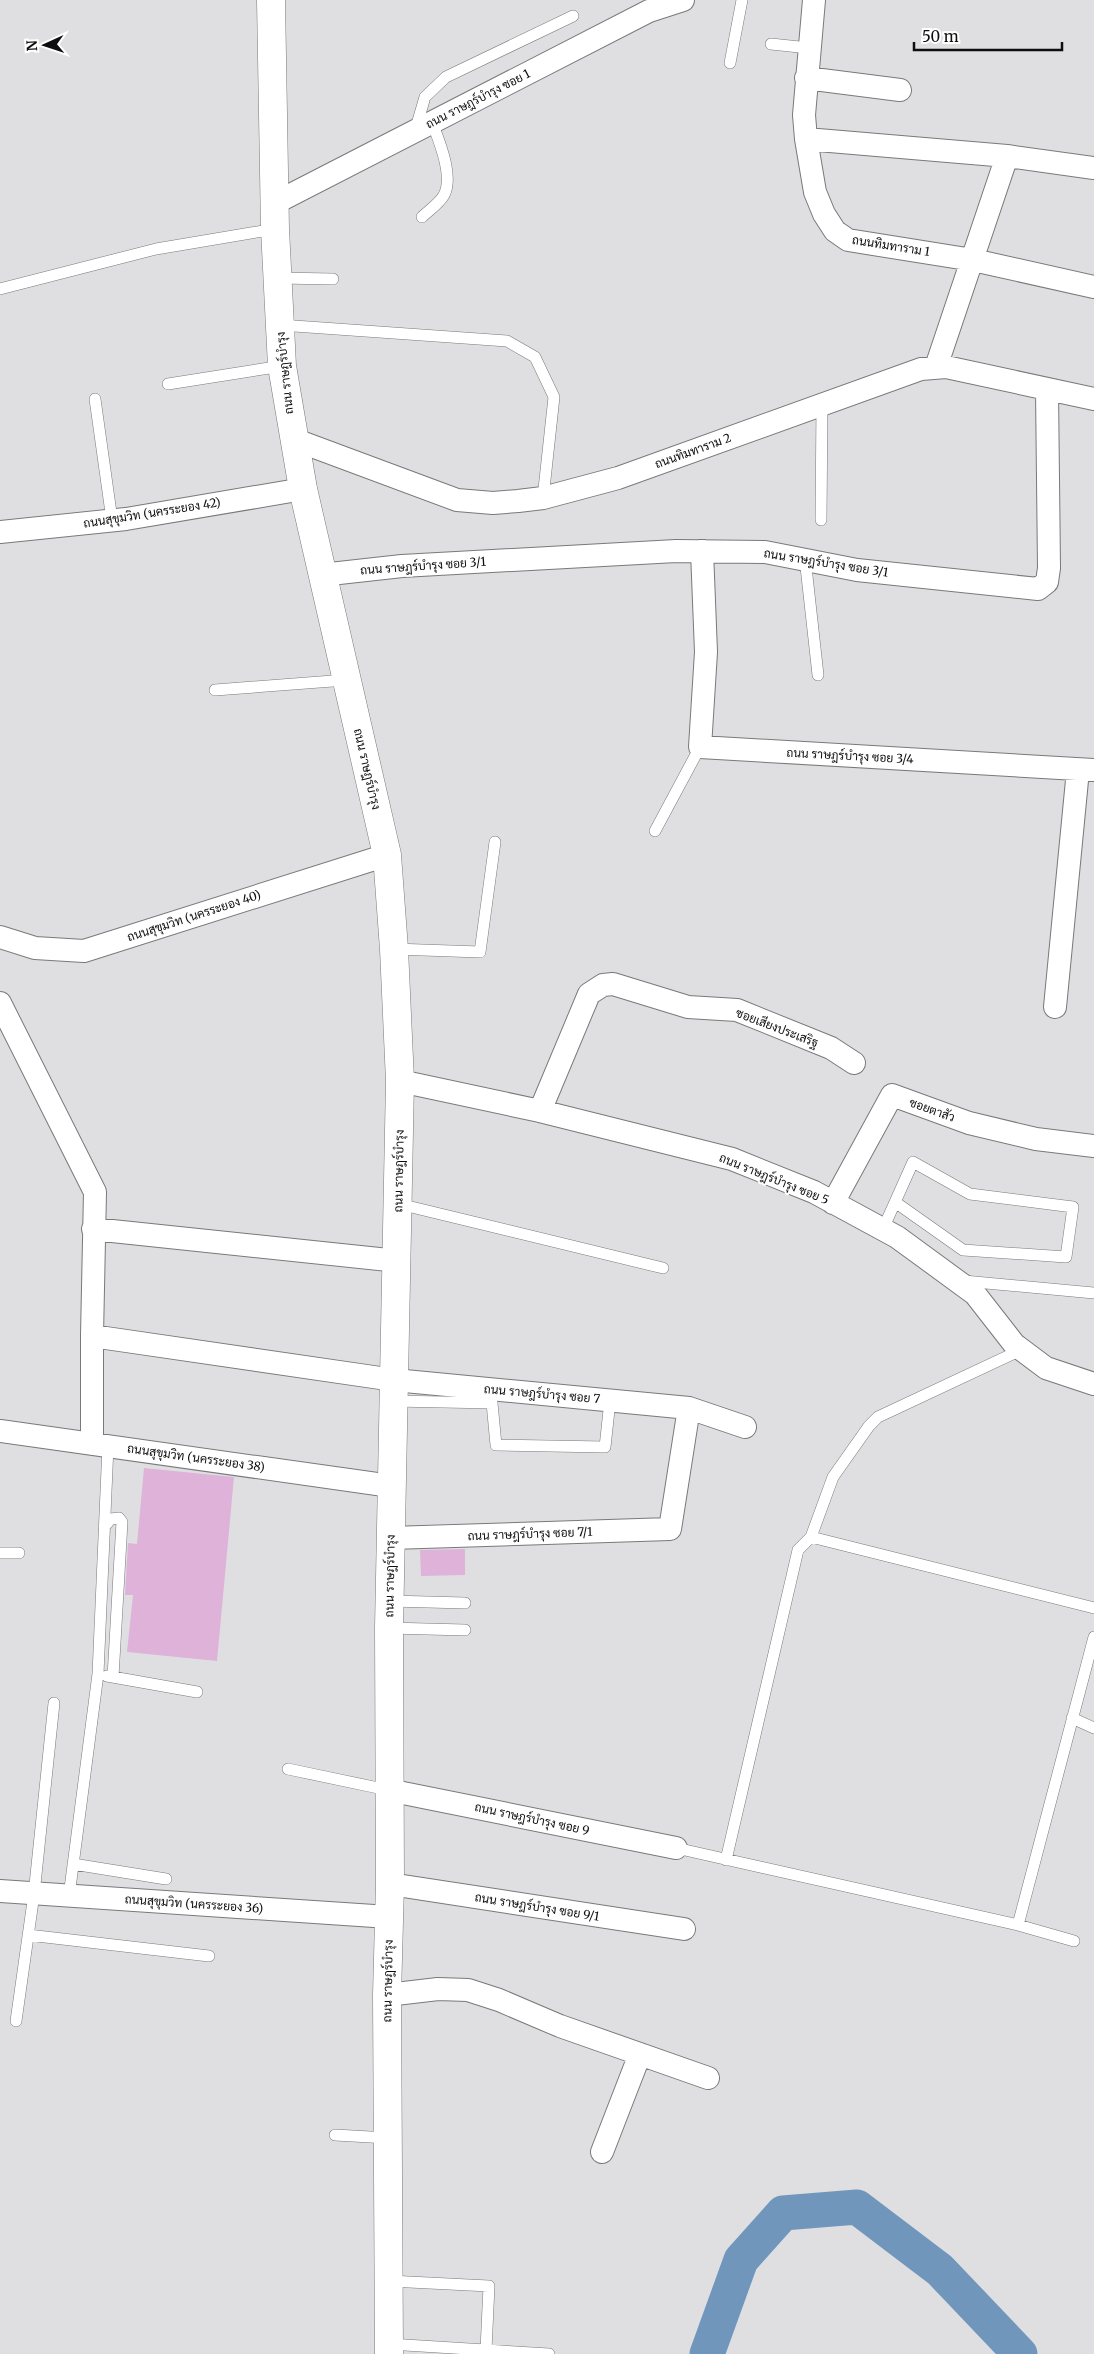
<svg xmlns="http://www.w3.org/2000/svg" width="1094" height="2354" font-family="Merriweather,Sarabun,serif">
	<style>
		.lines { fill: none; stroke-linecap: round; stroke-linejoin: round }
		.river { stroke: #7096bc; stroke-width: 35 }
		.building { fill: #deb2d9 }
		.service-casing { stroke: #79797c; stroke-width: 12 }
		.minor-casing { stroke: #79797c; stroke-width: 24 }
		.tertiary-casing { stroke: #79797c; stroke-width: 29 }
		.service { stroke: #fff; stroke-width: 11 }
		.minor { stroke: #fff; stroke-width: 22 }
		.tertiary { stroke: #fff; stroke-width: 28 }
		.labels { text-anchor: middle; stroke-width: 4; stroke-linejoin: round; paint-order: stroke }
		.street-label { font-size: 12px; fill: #0e0e0f; stroke: #fff }
	</style>
	<rect width="100%" height="100%" fill="#dfdfe2"/>
	<g class="lines">
		<path class="river" d="M707,2354l34,-94 42,-47 74,-6 83,63 80,84"/>
	</g>
	<path class="building" d="M144,1468l90,9 -17,184 -90,-9 6,-57h-8l3,-52 9,1z
		M465,1549v26l-44,1 -1,-26z"/>
	<g class="lines">
		<defs>
			<path id="service" d="M771,44l38,4
				M730,63l12,-63
				M415,131l10,-34 21,-20 127,-61
				M422,217c6,-6 18,-14 22,-22 10,-19 -5,-54 -12,-73
				M278,278l55,1
				M0,289l156,-40 119,-20
				M280,325l227,16 28,16 19,40 -11,101
				M168,384l114,-18
				M95,399l17,121
				M821,520l1,-116
				M805,558l13,117
				M215,690l131,-10
				M655,831l45,-84
				M394,949l86,3 15,-110
				M399,1204l264,64
				M883,1229l30,-67 57,32 103,13 -7,50 -103,-7 -68,-48
				M964,1281l130,12
				M393,1401l99,2 4,42 109,2 5,-46
				M104,1527l7,-8 8,-1 3,4 -9,155
				M811,1537l22,-60 36,-51 9,-9 143,-67
				M0,1553h19
				M390,1601l75,2
				M389,1628l76,2
				M107,1676l90,16
				M1072,1718l22,10
				M288,1769l100,21
				M676,1848l342,77 56,16
				M726,1860l72,-310 13,-13 283,71
				M73,1864l93,15
				M69,1896l29,-222 10,-228
				M1018,1925l76,-288
				M28,1935l181,21
				M16,2021l18,-127 20,-191
				M335,2135l53,3
				M389,2281l100,5 -3,64
				M389,2344l160,10"/>
			<path id="minor" d="M814,0l-10,115 2,24 9,53 9,22 11,17 13,9 125,20 121,27
				M806,78l94,12
				M806,139l201,17 87,12
				M275,203l374,-192 34,-11
				M936,367l71,-211
				M293,439l164,61 36,3 25,-2 25,-3 75,-20 303,-109 25,-2 148,32
				M0,532l126,-13 177,-30
				M702,551l4,101 -6,95 394,23
				M321,575l81,-9 274,-15 89,1 92,18 181,19 9,-7 2,-14 -2,-178
				M0,937l35,11 49,3 303,-96
				M0,1003l95,189 -3,144v108
				M1055,1007l23,-237
				M400,1081l140,30 192,48 82,33 83,45 78,57 39,50 32,24 48,16
				M540,1111l49,-117 14,-9 10,-1 75,23 49,3 94,38 23,15
				M833,1203l59,-108 77,28 67,16 58,7
				M93,1229l305,32
				M92,1336l302,44 295,28 56,19
				M0,1431l391,55
				M391,1538l279,-9 19,-121
				M388,1790l288,58
				M390,1884l294,45
				M0,1891l389,26
				M387,1995l51,-6 30,1 31,10 61,26 148,52
				M602,2152l38,-98"/>
			<path id="tertiary" d="M271,0l4,229 7,137 21,123 84,366 7,94 6,132 -11,547 1,256 -3,111 2,359"/>
		</defs>
		<use href="#service" class="service-casing"/>
		<use href="#minor" class="minor-casing"/>
		<use href="#tertiary" class="tertiary-casing"/>
		<use href="#service" class="service"/>
		<use href="#minor" class="minor"/>
		<use href="#tertiary" class="tertiary"/>
	</g>
	<g class="labels">
		<g class="street-label">
			<text transform="translate(478 99) rotate(-27)" y="4">ถนน ราษฎร์บำรุง ซอย 1</text>
			<text transform="translate(891 246) rotate(9)" y="4">ถนนทิมทาราม 1</text>
			<text transform="translate(285 373) rotate(-96)" y="4">ถนน ราษฎร์บำรุง</text>
			<text transform="translate(693 451) rotate(-20)" y="4">ถนนทิมทาราม 2</text>
			<text transform="translate(152 513) rotate(-9)" y="4">ถนนสุขุมวิท (นครระยอง 42)</text>
			<text transform="translate(826 563) rotate(9)" y="4">ถนน ราษฎร์บำรุง ซอย 3/1</text>
			<text transform="translate(423 566) rotate(-4)" y="4">ถนน ราษฎร์บำรุง ซอย 3/1</text>
			<text transform="translate(850 756) rotate(3)" y="4">ถนน ราษฎร์บำรุง ซอย 3/4</text>
			<text transform="translate(367 769) rotate(77)" y="4">ถนน ราษฎร์บำรุง</text>
			<text transform="translate(194 916) rotate(-18)" y="4">ถนนสุขุมวิท (นครระยอง 40)</text>
			<text transform="translate(777 1028) rotate(21)" y="4">ซอยเสียงประเสริฐ</text>
			<text transform="translate(932 1110) rotate(20)" y="4">ซอยตาสัว</text>
			<text transform="translate(399 1171) rotate(-89)" y="4">ถนน ราษฎร์บำรุง</text>
			<text transform="translate(774 1179) rotate(22)" y="4">ถนน ราษฎร์บำรุง ซอย 5</text>
			<text transform="translate(542 1394) rotate(5)" y="4">ถนน ราษฎร์บำรุง ซอย 7</text>
			<text transform="translate(196 1458) rotate(8)" y="4">ถนนสุขุมวิท (นครระยอง 38)</text>
			<text transform="translate(530 1534) rotate(-2)" y="4">ถนน ราษฎร์บำรุง ซอย 7/1</text>
			<text transform="translate(390 1576) rotate(-89)" y="4">ถนน ราษฎร์บำรุง</text>
			<text transform="translate(532 1819) rotate(12)" y="4">ถนน ราษฎร์บำรุง ซอย 9</text>
			<text transform="translate(194 1904) rotate(4)" y="4">ถนนสุขุมวิท (นครระยอง 36)</text>
			<text transform="translate(537 1907) rotate(9)" y="4">ถนน ราษฎร์บำรุง ซอย 9/1</text>
			<text transform="translate(388 1981) rotate(-89)" y="4">ถนน ราษฎร์บำรุง</text>
		</g>
	</g>
	<g transform="translate(45 45) rotate(267)" stroke="#ffffff" stroke-width="4" paint-order="stroke">
	<path d="M0-4L9 19L0 12L-9 19Z" fill="#0e0e0f"/>
	<text y="-8" font-size="14" font-weight="bold" text-anchor="middle" fill="#0e0e0f">N</text>
	</g>
	<path d="M914 42v8h148v-8" fill="none" stroke="#0e0e0f" stroke-width="2.5"/>
	<text x="922" y="42" font-size="15" fill="#0e0e0f" stroke="#ffffff" stroke-width="4" paint-order="stroke">50 m</text>
</svg>
